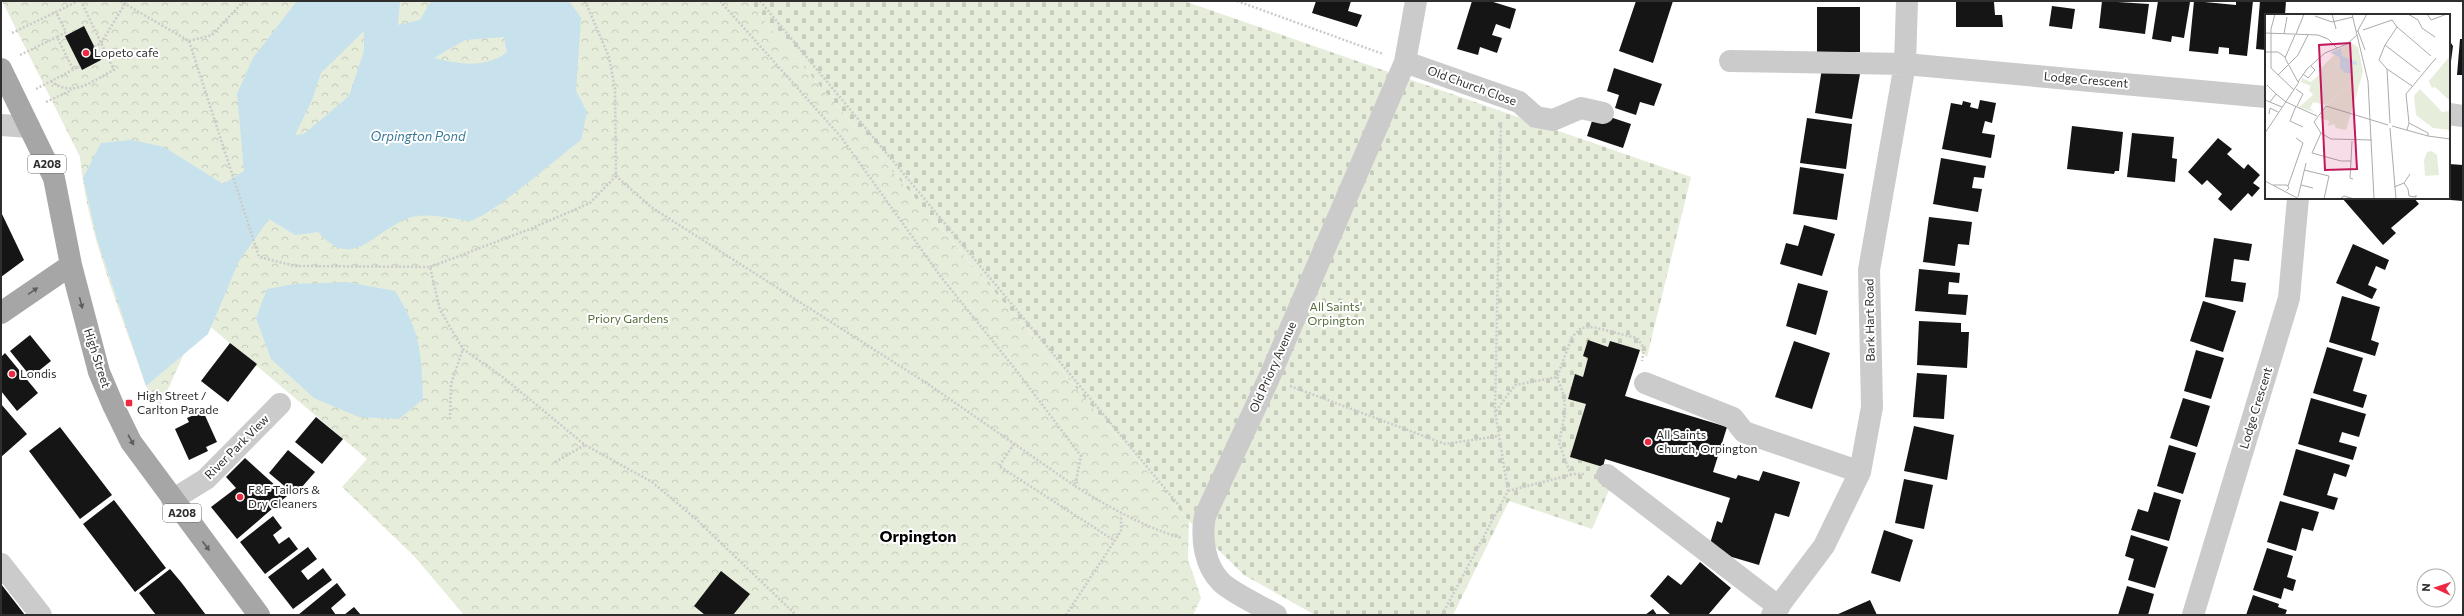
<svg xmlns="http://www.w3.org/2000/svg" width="2464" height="616" font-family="Commissioner,sans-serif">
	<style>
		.forest { fill: url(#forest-crowns) }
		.cemetery { fill: url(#cemetery-stones) }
		.water { fill: #c7e1ed; fill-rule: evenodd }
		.building { fill: #151515 }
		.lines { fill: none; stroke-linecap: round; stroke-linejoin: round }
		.path { stroke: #cbcbcb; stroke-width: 2.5; stroke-dasharray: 2 2; stroke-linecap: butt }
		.minor { stroke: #cbcbcb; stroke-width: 22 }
		.major { stroke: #a6a6a6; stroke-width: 22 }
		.oneway { fill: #5e5e5e }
		.poi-dot { fill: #ed2944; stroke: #fff; stroke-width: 1.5 }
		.labels { text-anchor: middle; stroke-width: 4; stroke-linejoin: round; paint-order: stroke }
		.shield { fill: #fff; stroke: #6d6d6d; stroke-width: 1 }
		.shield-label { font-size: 11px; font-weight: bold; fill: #2e2e2e }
		.poi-label { font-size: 12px; fill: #2e2e2e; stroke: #fff; text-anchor: start }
		.street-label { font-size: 12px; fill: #2e2e2e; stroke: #fff }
		.park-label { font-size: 12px; fill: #556c3a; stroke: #fff }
		.water-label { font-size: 13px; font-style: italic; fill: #387795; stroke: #fff }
		.district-label { font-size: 16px; font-weight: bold; fill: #000; stroke: #fff }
		.inset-road { fill: none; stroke: #ababab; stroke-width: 1 }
		.view { fill: #c2185b; fill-opacity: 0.15; stroke: #c2185b; stroke-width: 2 }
		.inset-edge { fill: none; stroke: #2e2e2e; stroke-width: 2 }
	</style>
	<defs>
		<pattern id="forest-crowns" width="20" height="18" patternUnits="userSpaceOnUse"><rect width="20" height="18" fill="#e6eddb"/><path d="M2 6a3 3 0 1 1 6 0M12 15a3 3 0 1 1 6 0" fill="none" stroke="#c6ccbc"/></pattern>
		<pattern id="cemetery-stones" width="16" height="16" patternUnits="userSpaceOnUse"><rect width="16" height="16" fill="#e6eddb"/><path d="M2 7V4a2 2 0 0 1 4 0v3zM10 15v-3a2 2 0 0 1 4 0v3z" fill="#c6ccbc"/></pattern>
	</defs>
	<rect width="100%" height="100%" fill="#fff"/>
	<path class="forest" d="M2,1h746l441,520 -1,38 13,39 -8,17h-729l-50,-59 -72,-69 25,-28 -167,-141 -40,89 -14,-21c-25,-73 -59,-152 -66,-229z"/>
	<path class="cemetery" d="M748,1h436l507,176 -44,180 -8,-7 -29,-9 -2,6 -20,-6 -5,15 5,2 -5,19 -8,-2 -7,23 18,6 -16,53 33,10 8,19 -19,43 -83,-28 -56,114h-138l-71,-40 -55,-54z"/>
	<path class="water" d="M297,1h103l-2,24 22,-5 11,-19h138l12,17 -5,73 11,21 -6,28c-23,17 -88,75 -111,81 -3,0 -9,-1 -12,-2 -18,-2 -38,-7 -54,1 -35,16 -52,50 -86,12l-23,3 -26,-16 -30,42 -31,73 -62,52 -49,-147 -14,-61 18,-35 31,-3 32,7 59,37 21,-13 -7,-77 16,-36zM364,31v20l-15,45 -45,38 -9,1 17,-35 9,-27zM504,37l3,15c-21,17 -49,12 -73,6l31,-18z
		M347,282l48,9c26,42 26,59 28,108l-24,20 -40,-2 -45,-19 -43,-39 -15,-41 11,-29 28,-5z"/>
	<path class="building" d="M1316,1h35l-3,10 14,4 -5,12 -45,-14z
		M1472,1h18l26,8 -6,20 -14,-5 -4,11 10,3 -5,15 -17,-6 -2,8 -21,-6z
		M1636,1h37l-20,62 -34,-12z
		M2102,1l47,3 -4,30 -46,-6z
		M2158,1l32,1 -6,36 -12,-2 -1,6 -19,-3z
		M2194,1l42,4v-4h17l-6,55 -18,-2v-6l-10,-1 -1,7 -29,-3z
		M2260,1h26l-1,14h-19v35l-10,-1z
		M1956,2h38l1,13h7l1,12h-47z
		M2052,6l23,3 -3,20 -23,-3z
		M1817,7h43v45h-43z
		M84,26l17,34 -19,10 -17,-34z
		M2460,39h3v36h-6z
		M2449,40l4,6 -3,23h-1z
		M1614,68l48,16 -8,22 -14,-4 -4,13 -21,-7 4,-13 -12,-4z
		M1822,68l38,6 -8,45 -37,-6z
		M1980,100l16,3 -4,20 -7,-2 -3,12 13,2 -4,23 -49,-9 9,-46 11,2 1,-4 8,2 -1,4 8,2z
		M1595,112l36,12 -8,24 -36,-12z
		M1807,118l45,6 -6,45 -46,-6z
		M2072,126l51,6 -4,39h-4l-1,3 -47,-5z
		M2132,133l42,4 -2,21 5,1 -2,23 -48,-5z
		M2218,138l14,11 -5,5 9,8 8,7 4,-5 12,11 -7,8 7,5 -8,9 -4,-4 -17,18 -13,-12 4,-5 -15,-14 -5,5 -14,-13z
		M1941,158l45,8 -2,12 -10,-1 -2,11 10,1 -4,23 -45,-8z
		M2449,164l14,1v36l-25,-2 11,-1z
		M1800,167l44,7 -7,46 -44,-6z
		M2342,198h72l5,6 -28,24 5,5 -13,12z
		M1,212l23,48 -23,17z
		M1929,217l43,5 -3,23 -11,-1 -3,22 -32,-4z
		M1804,225l31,9 -13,42 -42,-12 6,-21 12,3z
		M2214,238l38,6 -3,17 -15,-2 -3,22 15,2 -3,19 -38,-5z
		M2353,244l36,16 -4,10 -9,-4 -8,19 9,4 -5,10 -36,-16z
		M1919,269l41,4 -1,10 -10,-1 -1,12 20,1 -2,20 -51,-4z
		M1798,283l30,8 -12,44 -30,-9z
		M2342,296l38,11 -9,33 8,3 -4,13 -46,-14z
		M2203,301l33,10 -13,41 -33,-11z
		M1919,321l42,2v9h8l-2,36 -50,-3z
		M30,335l21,26 -20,16 -21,-26z
		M1588,340l20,7 2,-6 30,9 -15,46 102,31 -14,45 23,7 2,-4 21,6 4,-10 37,11 -11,35 -14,-4 -16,52 -51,-15 9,-29 5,2 8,-25 -125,-39 -2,8 -33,-10 16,-53 -18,-5 7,-25 8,3 5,-19 -5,-2z
		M1794,341l36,12 -18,56 -37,-12z
		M230,343l27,21 -29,38 -27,-21z
		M2327,347l36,11 -10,33 14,4 -4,13 -50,-15z
		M2196,350l28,8 -13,41 -27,-8z
		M5,353l33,40 -21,18 -16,-20v-34z
		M1917,373l30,2 -3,44 -31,-2z
		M2183,398l27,8 -13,41 -27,-9z
		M2311,398l55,16 -7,23 -17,-5 -3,10 18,5 -4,13 -55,-16z
		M1,404l26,30 -26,23z
		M203,411l14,31 -11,5 2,4 -19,9 -14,-31 14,-7 -2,-4z
		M316,417l27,22 -21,25 -27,-22z
		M1914,426l40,9 -7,45 -43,-9z
		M60,427l52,68 -32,24 -51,-68z
		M2169,445l27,8 -13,41 -26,-8z
		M2296,449l54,16 -4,12 -12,-4 -7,22 11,3 -4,12 -51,-15z
		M288,450l27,22 -20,23 -26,-22z
		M245,458l42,38 -50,43 -26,-32 25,-19 -10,-11z
		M1904,479l29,6 -9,44 -29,-6z
		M2154,492l27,8 -12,41 -38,-11 7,-21 10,3z
		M114,500l52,68 -31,24 -52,-68z
		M2280,501l39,11 -6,19 -11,-3 -6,23 -29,-9z
		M273,516l9,12 -9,7 6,9 10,-7 9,12 -33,25 -25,-32z
		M1884,530l29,10 -13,42 -29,-9z
		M2131,535l37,12 -13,41 -27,-8 6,-21 -9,-3z
		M308,547l9,12 -16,12 7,9 15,-12 9,12 -39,29 -25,-32z
		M2267,548l26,8 -6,21 9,3 -3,11 -9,-3 -3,11 -28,-9z
		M1700,562l31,26 -23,27h-37l-21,-19 18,-21 13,10z
		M170,569l11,13 25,33h-50l-7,-9 -10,-13z
		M721,571l29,23 -17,21h-28l-11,-9z
		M337,583l9,12 -15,13 5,7h-38z
		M1,584l24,31h-24z
		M2127,586l27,8 -6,21h-30z
		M2253,595l26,9 -1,3 9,3 -2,5h-39z
		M1870,600l7,15h-41z
		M354,607l7,8h-17z
		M1653,609l4,6h-12z"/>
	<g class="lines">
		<path class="path" d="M120,1l69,40 70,216 36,9 135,1 10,43 23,39 41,29 81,67 67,37 44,37 100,96
			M585,1l24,56 6,32 1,87 35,31 277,177 147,102
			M720,1l121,136 100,140 75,93 65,86 -6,30c34,21 67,40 106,52
			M760,1l422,508
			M1237,1l146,53
			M12,33l44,-21
			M189,41l23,-6 32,-34
			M94,47l7,-4 24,-39
			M20,55l37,-18
			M73,69l-16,-32 9,-5 -10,-20 22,-11
			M51,81c22,18 42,-1 63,-11l-33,-69
			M36,89l44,-23
			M46,102l26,-12
			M430,267l100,-38 60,-26 26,-27
			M1557,377l7,19 1,17 -6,30 12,32
			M1290,386l155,58 54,-8
			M1496,411l19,-26 42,-8 15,-40 9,-9 12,-1 44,11 7,10 -2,13
			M450,419l1,-35 12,-35
			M1014,444l-15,22 116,75
			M555,462l30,-17
			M1508,491l66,-17h11
			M1066,615l55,-84v-16
			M1442,615l66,-124 -13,-80 6,-290"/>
		<path class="minor" d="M1730,61l175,3 361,33
			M1405,62l114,40 17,15 17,3 28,-12 22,5
			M2449,114l14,2
			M1,125l28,2
			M1645,383l88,35 11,14 116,40
			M1607,475l172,132
			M172,500l34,-21 74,-75
			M1,564l40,51
			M1276,615c-15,-9 -44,-22 -55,-33 -17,-17 -20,-45 -16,-66l64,-138 136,-316 11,-61
			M1772,615l52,-69 36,-74 12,-65 -3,-137 36,-206 2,-63
			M2193,615l96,-317 9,-100"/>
		<path class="major" d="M1,69l53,109 17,87 28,107 14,33 18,37 128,173
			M1,313l70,-48"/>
	</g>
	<defs><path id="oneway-solid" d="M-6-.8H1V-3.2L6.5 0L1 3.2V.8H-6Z"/></defs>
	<g class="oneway">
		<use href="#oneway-solid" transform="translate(33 291) rotate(-35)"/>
		<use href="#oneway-solid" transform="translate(81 303) rotate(75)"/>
		<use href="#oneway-solid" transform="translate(131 440) rotate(61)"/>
		<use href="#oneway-solid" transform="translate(206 546) rotate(53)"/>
	</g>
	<g class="poi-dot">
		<circle cx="86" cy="53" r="4"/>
		<circle cx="12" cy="374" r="4"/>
		<rect x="125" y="399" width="8" height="8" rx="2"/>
		<circle cx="1648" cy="442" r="4"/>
		<circle cx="240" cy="497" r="4"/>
	</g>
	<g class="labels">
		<g class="shield">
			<rect x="28" y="155" width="38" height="18" rx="3"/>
			<rect x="163" y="504" width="38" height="18" rx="3"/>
		</g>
		<g class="shield-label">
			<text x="47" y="168">A208</text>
			<text x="182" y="517">A208</text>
		</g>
		<g class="poi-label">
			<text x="94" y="57">Lopeto cafe</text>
			<text x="20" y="378">Londis</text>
			<text x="137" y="400">High Street /<tspan x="137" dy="14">Carlton Parade</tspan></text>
			<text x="1656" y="439">All Saints<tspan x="1656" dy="14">Church, Orpington</tspan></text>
			<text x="248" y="494">F&amp;F Tailors &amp;<tspan x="248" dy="14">Dry Cleaners</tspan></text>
		</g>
		<g class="street-label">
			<text transform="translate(2086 80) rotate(5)" y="4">Lodge Crescent</text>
			<text transform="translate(1472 86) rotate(20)" y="4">Old Church Close</text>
			<text transform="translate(1870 320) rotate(-91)" y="4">Bark Hart Road</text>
			<text transform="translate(97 358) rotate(72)" y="4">High Street</text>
			<text transform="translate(1273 367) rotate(-66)" y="4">Old Priory Avenue</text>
			<text transform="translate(2256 408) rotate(-73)" y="4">Lodge Crescent</text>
			<text transform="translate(237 447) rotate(-45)" y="4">River Park View</text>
		</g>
		<g class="park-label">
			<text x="1336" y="311">All Saints'<tspan x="1336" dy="14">Orpington</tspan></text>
			<text x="628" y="323">Priory Gardens</text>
		</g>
		<g class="water-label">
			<text x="418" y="141">Orpington Pond</text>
		</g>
		<g class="district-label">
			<text x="918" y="542">Orpington</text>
		</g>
	</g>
	<g transform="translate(2265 14)">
		<rect width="185" height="185" fill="#fff"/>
		<path d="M167,137l5,4 2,20 -14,1 -1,-16 3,-8z" fill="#e6eddb"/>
		<path d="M86,29l7,4 5,25 -36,33 -14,-3 -3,6 4,4 -15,-5 14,-12 -4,-5 2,-4 -10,-4 1,-4 9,4 9,-8 -2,-3 16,-16 -4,-2zM185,42v45l-15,-14 -3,1 -3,-7zM155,75l22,23 8,-1v19l-17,-2 -17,-13 -2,-19z" fill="#e6eddb"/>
		<path d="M98,58l-17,58 -10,-2 -2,-4 -6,2 1,-5 -9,-3 4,-10z" fill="#e6eddb"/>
		<path d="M76,34l1,8 15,6v3l-7,-1 3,6 -2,3h-6l-5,-5v-10l-9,-6z" fill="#c7e1ed"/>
		<path class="inset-road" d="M10,0l-4,15v39l23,22M67,0l4,15M87,0l16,67 6,118M143,0l10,6 4,8 13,9M162,0l4,6 16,-6M50,2l17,6 21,-5M127,6l5,7 34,29M98,16l29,-10M93,17l7,19M92,18l10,-18M0,19l53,2 10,4 9,9M19,20l3,-17M31,20l8,-20M30,21l-10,23 13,24 9,-13 18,-16 22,-9 10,-9M120,31l35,27M0,38h13l7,5M122,55l25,17M38,60l5,4 7,-8 -4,-4M13,61l20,-20 10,-20M2,71l9,9M31,75l7,5 -6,12M0,86l17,7M5,88l6,-8 10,8 31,14M31,92l-6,15 13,6M4,100l1,-6 8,4M125,109l-3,-54 -8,-9 6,-15 12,-18M144,109l19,10v3M127,112l36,10 22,3M125,114l6,71M142,116l2,-7 -3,-29 30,-36M0,119l34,-51M56,119l-9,20 29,8h10l1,-20M107,126l-41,-1 -10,-6 -7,-11 12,-16 62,19M86,147l-1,17 3,1M39,156l25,6 -5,23M0,167l34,18M139,169l4,6 1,7 7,1v-2M8,171h14l2,3 -3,3M36,171l12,3M23,172l15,-43 -7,-5M129,173l10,-4 6,-9M33,183l8,-34M75,185l4,-3 10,3"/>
		<path class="view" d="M85,29l7,126 -32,1 -6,-125z"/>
		<rect width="185" height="185" class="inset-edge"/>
	</g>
	<rect width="2464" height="616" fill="none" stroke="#2e2e2e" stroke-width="4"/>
	<g transform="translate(2436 588) rotate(273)"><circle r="19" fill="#ffffff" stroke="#ababab"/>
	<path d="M0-3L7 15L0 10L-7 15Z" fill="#ed2944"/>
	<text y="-6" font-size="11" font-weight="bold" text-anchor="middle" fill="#2e2e2e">N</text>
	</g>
</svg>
